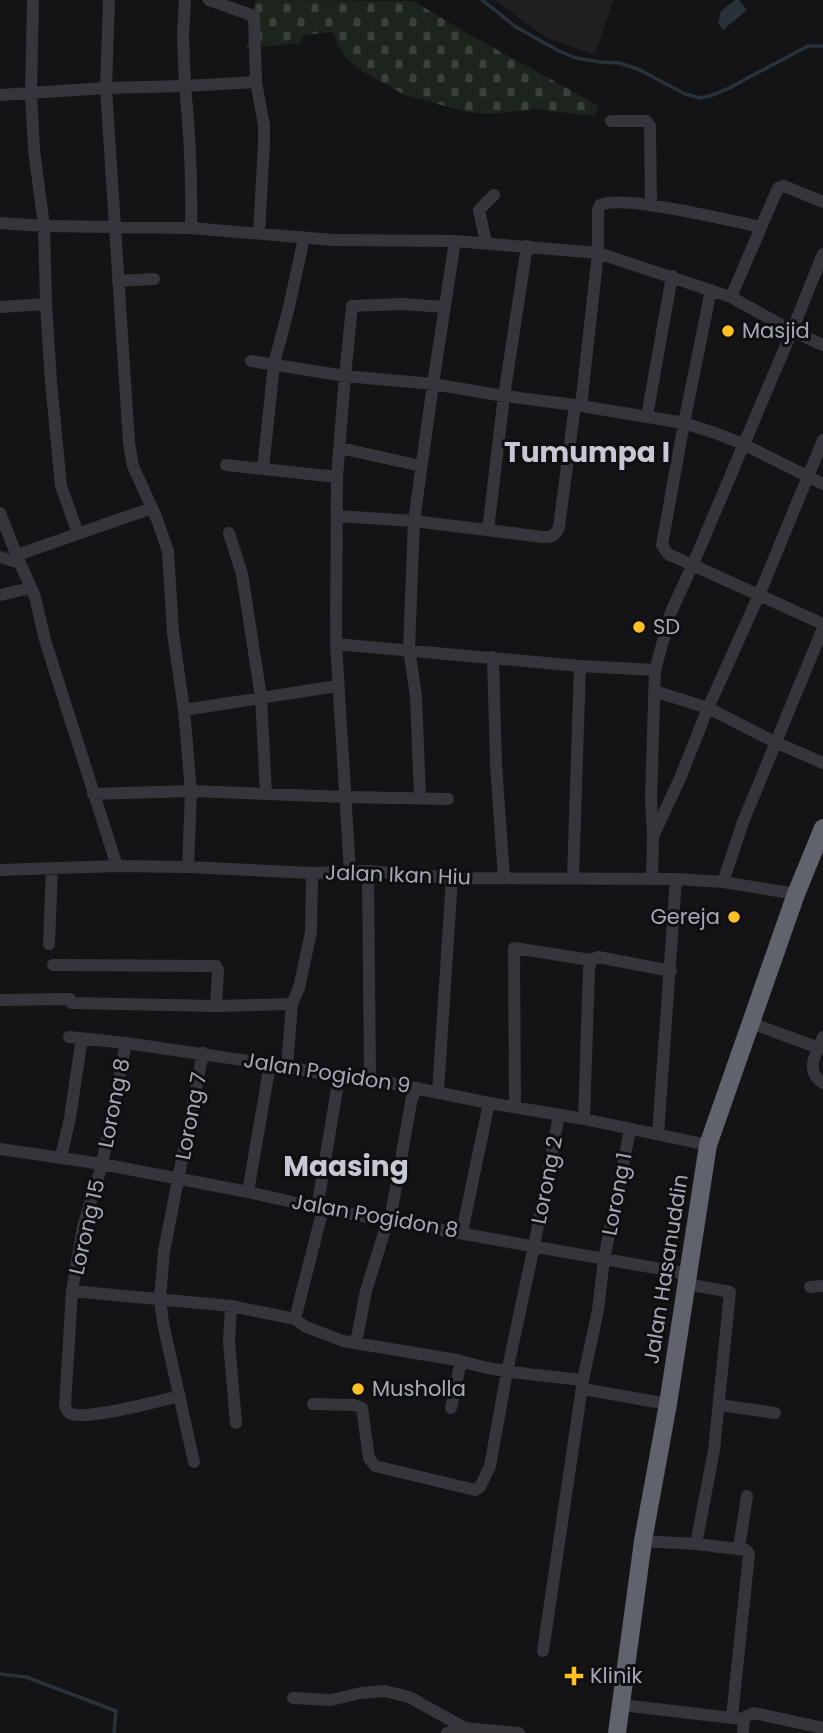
<svg xmlns="http://www.w3.org/2000/svg" width="823" height="1733" font-family="Poppins,sans-serif">
	<style>
		.built { fill: #202023 }
		.cemetery { fill: url(#cemetery-stones) }
		.water { fill: #29323a }
		.lines { fill: none; stroke-linecap: round; stroke-linejoin: round }
		.stream { stroke: #29323a; stroke-width: 3.5 }
		.minor { stroke: #35353b; stroke-width: 12 }
		.highway { stroke: #60636c; stroke-width: 18 }
		.poi-dot { fill: #fdc125; stroke: #0f0f11; stroke-width: 2.5 }
		.labels { text-anchor: middle; stroke-width: 6; stroke-linejoin: round; paint-order: stroke }
		.poi-label { font-size: 21px; fill: #a5a9b7; stroke: #0f0f11; text-anchor: start }
		.street-label { font-size: 21px; fill: #a5a9b7; stroke: #0f0f11 }
		.district-label { font-size: 28px; font-weight: bold; fill: #c6c9d3; stroke: #0f0f11 }
	</style>
	<defs>
		<pattern id="cemetery-stones" width="16" height="16" patternUnits="userSpaceOnUse" patternTransform="scale(1.75)"><rect width="16" height="16" fill="#1c241d"/><path d="M2 7V4a2 2 0 0 1 4 0v3zM10 15v-3a2 2 0 0 1 4 0v3z" fill="#3a413c"/></pattern>
	</defs>
	<rect width="100%" height="100%" fill="#141416"/>
	<path class="built" d="M495,0h118l-18,55 -48,-17z"/>
	<path class="cemetery" d="M255,0l158,1 52,31 134,74 -5,10 -61,-7 -40,5 -27,-2 -61,-17 -42,-23 -17,-14 -7,-11 -6,-15 -30,3 -2,8 -54,5z"/>
	<path class="water" d="M735,0h4l8,10 -24,20 -5,-7 3,-12z"/>
	<g class="lines">
		<path class="stream" d="M482,0l34,27 43,24 17,7 25,4 18,1 19,6 47,25 15,4 13,-3 16,-7 79,-42h15
			M0,1674l26,3 90,34 -2,22"/>
		<path class="minor" d="M33,0l-2,93 3,57 10,76 2,78 5,78 10,104 17,47
			M109,0l-3,88 23,355 4,23 23,51 12,34 5,82 11,77 7,81 -3,76
			M185,0l-2,36 2,50 71,-4 8,43v18l-5,90
			M209,0l45,16 2,66
			M0,95l106,-7 79,-2c5,48 7,94 6,142
			M611,121h35l4,5 1,79
			M0,223l44,3 147,2 143,12 121,1 143,12 133,44 61,34 31,14
			M486,243l-7,-33 15,-15
			M118,281l36,-2
			M711,290l-27,133 -22,122 6,9 155,70
			M731,297l47,-109 6,-2 39,16
			M0,307l46,-3
			M251,361l94,15 88,8 71,12 71,9 109,18 31,10 28,11 80,40
			M581,406l17,-153v-43l2,-5c22,-11 131,16 161,22
			M647,416l25,-140
			M340,448l81,18
			M226,465l111,12
			M263,469l11,-105 15,-57 15,-69
			M0,513l19,48
			M337,516l77,5 129,16c10,0 12,-1 16,-10l16,-122
			M488,530l16,-134 23,-150
			M229,533l13,41 19,123 5,97
			M17,555l135,-47
			M0,557l20,6 15,34 10,43 72,226
			M0,595l31,-7
			M336,644l244,22 75,4 16,-58 22,-48 99,-233 31,-77
			M493,657l3,108 8,113
			M654,691l54,17 67,34 48,21
			M184,710l153,-24
			M93,794l98,-3 154,6 103,2
			M420,797l-4,-101 -7,-47 5,-128 19,-137 22,-143
			M653,837l28,-61 27,-68 51,-113 64,-155
			M0,870l117,-4 71,1 124,6 56,-2 84,7 224,1 47,3 73,12
			M368,871l2,208
			M350,872l-14,-228 1,-167 8,-101 7,-70 49,-2 44,3
			M573,878l7,-212
			M652,879l1,-42 -2,-38 4,-129
			M723,882l20,-60 80,-194
			M49,944l3,-76
			M53,965l163,1 2,4 -2,36
			M0,1000l70,-1 2,4 144,3 76,-2 7,-16 12,-56 1,-59
			M751,1023l68,25
			M69,1037l57,6 144,21 76,14 24,1 119,24 95,16 124,26
			M823,1037c-7,18 -19,33 0,46
			M126,1043l-24,121 -19,63 -11,64 -7,115c2,4 2,6 6,8 17,6 88,-13 109,-18
			M287,1067l5,-63
			M438,1092l14,-214
			M515,1107l-1,-159 77,12
			M584,1119l5,-150 2,-9 7,-3 73,14
			M658,1134l18,-255
			M0,1149l102,15 146,28 75,17 366,65
			M61,1157l9,-39 11,-74 5,-5
			M248,1192l22,-128
			M395,1220l-4,-5 21,-118 6,-9
			M462,1232l27,-129
			M810,1287l13,-1
			M72,1291l159,15 64,13 28,-110 -5,-6 20,-120 8,-5
			M231,1306l-2,36 7,81
			M295,1319l11,8 37,14 114,19c41,13 84,15 126,20
			M356,1343l10,-52 22,-71
			M583,1389l85,15
			M313,1404l41,1 8,3 7,50 6,8 100,24 5,-3 10,-21 17,-94 27,-126 25,-131
			M720,1405l55,8
			M451,1408l10,-47
			M194,1462l-31,-139 -3,-24 4,-48 39,-198
			M643,1541l53,3 18,-94 16,-158 -43,-8
			M696,1544l50,6 3,4 -17,163
			M739,1548l8,-52
			M543,1651l40,-271 15,-70 6,-51 26,-129
			M293,1698l38,2 30,-7 24,-2 24,6 56,31 54,5
			M622,1705l118,14 14,-6 69,15
			M447,1733l18,-5
			M743,1733l1,-15"/>
		<path class="highway" d="M617,1733l26,-192 25,-137 40,-259 88,-251 27,-66"/>
	</g>
	<g class="poi-dot">
		<circle cx="728" cy="331" r="7"/>
		<circle cx="639" cy="627" r="7"/>
		<circle cx="734" cy="917" r="7"/>
		<circle cx="358" cy="1389" r="7"/>
		<path d="M570.5 1665.5h7v7h7v7h-7v7h-7v-7h-7v-7h7z"/>
	</g>
	<g class="labels">
		<g class="poi-label">
			<text x="742" y="338">Masjid</text>
			<text x="653" y="634">SD</text>
			<text x="720" y="924" text-anchor="end">Gereja</text>
			<text x="372" y="1396">Musholla</text>
			<text x="590" y="1683">Klinik</text>
		</g>
		<g class="street-label">
			<text transform="translate(398 875) rotate(2)" y="7">Jalan Ikan Hiu</text>
			<text transform="translate(327 1073) rotate(9)" y="7">Jalan Pogidon 9</text>
			<text transform="translate(114 1103) rotate(-79)" y="7">Lorong 8</text>
			<text transform="translate(191 1116) rotate(-79)" y="7">Lorong 7</text>
			<text transform="translate(547 1180) rotate(-79)" y="7">Lorong 2</text>
			<text transform="translate(617 1194) rotate(-79)" y="7">Lorong 1</text>
			<text transform="translate(375 1216) rotate(10)" y="7">Jalan Pogidon 8</text>
			<text transform="translate(87 1227) rotate(-77)" y="7">Lorong 15</text>
			<text transform="translate(666 1269) rotate(-81)" y="7">Jalan Hasanuddin</text>
		</g>
		<g class="district-label">
			<text x="587" y="462">Tumumpa I</text>
			<text x="346" y="1176">Maasing</text>
		</g>
	</g>
</svg>
